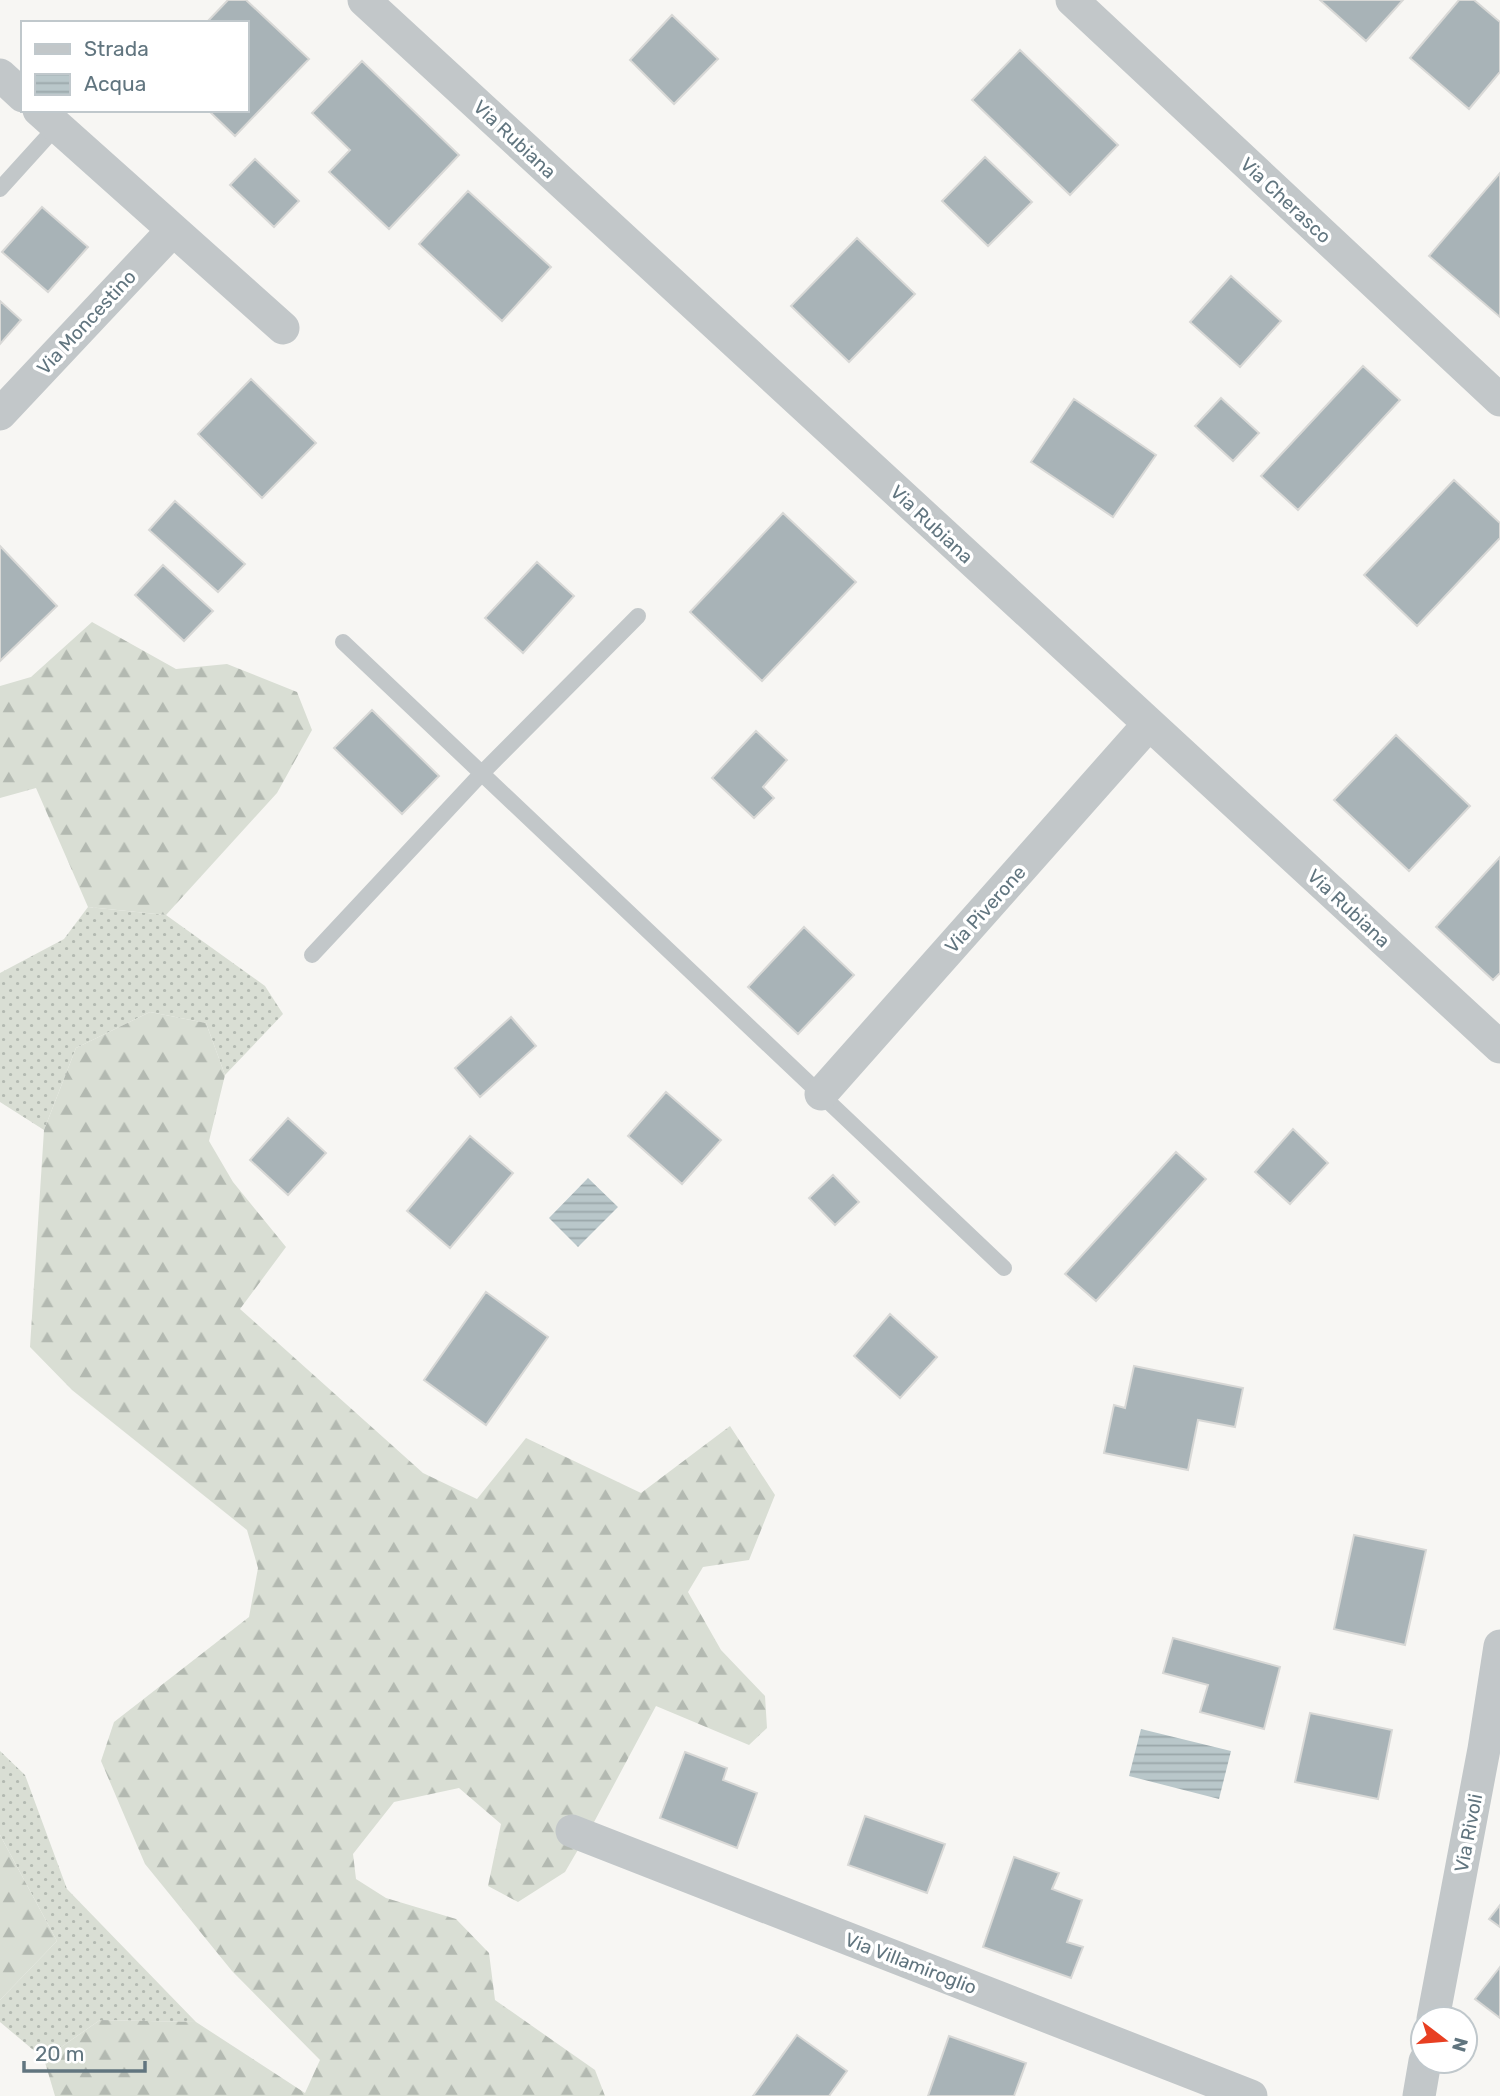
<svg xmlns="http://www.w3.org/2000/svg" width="1500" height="2096" font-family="Rubik,sans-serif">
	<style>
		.grass { fill: url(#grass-dots) }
		.forest { fill: url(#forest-firs) }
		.water { fill: url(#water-rules) }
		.building { fill: #a8b3b7; stroke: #d8d8d6; stroke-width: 2 }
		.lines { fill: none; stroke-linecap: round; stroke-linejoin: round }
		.service { stroke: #c2c7c9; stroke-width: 16 }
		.minor { stroke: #c2c7c9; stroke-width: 33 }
		.labels { text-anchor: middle; stroke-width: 7; stroke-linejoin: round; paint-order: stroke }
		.street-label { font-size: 19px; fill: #61757f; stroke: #fff }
	</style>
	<defs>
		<pattern id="grass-dots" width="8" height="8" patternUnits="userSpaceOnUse" patternTransform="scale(1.75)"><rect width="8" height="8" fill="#d9ded4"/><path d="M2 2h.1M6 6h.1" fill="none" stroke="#b3b9b1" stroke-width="1.8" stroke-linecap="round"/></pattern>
		<pattern id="forest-firs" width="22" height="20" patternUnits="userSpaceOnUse" patternTransform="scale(1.75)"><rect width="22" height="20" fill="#d9ded4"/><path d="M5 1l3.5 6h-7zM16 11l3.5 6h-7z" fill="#b3b9b1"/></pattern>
		<pattern id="water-rules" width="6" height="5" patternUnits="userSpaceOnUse" patternTransform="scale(1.75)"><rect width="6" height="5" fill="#b9c7ca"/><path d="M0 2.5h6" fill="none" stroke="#9aa6a9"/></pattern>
	</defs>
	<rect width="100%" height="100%" fill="#f7f6f3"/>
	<path class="grass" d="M88,907l78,8 99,71 18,28 -58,61 -19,-52 -56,-11 -74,36 -32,82 -44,-28v-129l64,-34z
		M0,1751l25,24 42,114 129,133 -96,-2 -56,39 -44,-37v-22l57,-59 -57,-106z"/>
	<path class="forest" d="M92,622l84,47 51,-5 70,28 15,38 -35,63 -111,122 -78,-8 -52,-119 -36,10v-112l31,-9z
		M150,1012l56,11 19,52 -16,66 24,41 53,65 -46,62 183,164 54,26 49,-61 115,55 89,-67 45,69 -26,65 -46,7 -15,25 33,58 44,46 2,32 -18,17 -93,-39 -63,118 -28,48 -47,30 -30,-16 13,-62 -42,-36 -65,14 -41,52 3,25 30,19 70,21 33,34 6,47 100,70 10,26h-550l-11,-37 56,-39 96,2 109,71 15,-33 -88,-89 -87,-107 -44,-103 13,-39 135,-105 9,-49 -11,-38 -175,-140 -42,-43 14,-217 32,-82z
		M0,1835l57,106 -57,59z"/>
	<path class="water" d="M588,1178l30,29 -40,40 -29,-29z
		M1141,1729l90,22 -12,48 -90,-23z"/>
	<path class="building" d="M228,0h18l63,59 -74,77 -27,-26h39v-87h-41z
		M1320,0h83l-37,41z
		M1459,0h15l26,22v50l-31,37 -59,-51z
		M672,15l46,44 -44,45 -44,-44z
		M1020,50l98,95 -48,50 -98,-95z
		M362,61l97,94 -70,74 -60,-57 21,-22 -38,-37z
		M985,157l47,45 -44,44 -46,-45z
		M255,159l44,42 -25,26 -44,-42z
		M1500,173v144l-71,-61z
		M468,191l83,76 -49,54 -83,-77z
		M42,207l46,40 -40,45 -46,-40z
		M857,238l58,56 -66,68 -58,-56z
		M1231,276l50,45 -41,46 -50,-45z
		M0,301l21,19 -21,24z
		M1363,366l37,34 -102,110 -37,-34z
		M251,379l65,64 -54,55 -64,-64z
		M1221,398l38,35 -26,28 -38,-35z
		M1074,399l82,56 -43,62 -82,-55z
		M1454,480l46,43v15l-83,88 -53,-51z
		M175,501l70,63 -27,28 -69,-62z
		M783,513l73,69 -94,99 -72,-69z
		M0,546l57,60 -57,55z
		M537,562l37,34 -51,57 -38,-35z
		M163,565l50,46 -29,30 -49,-46z
		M372,710l67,66 -37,38 -68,-66z
		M756,731l31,29 -24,27 11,11 -20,20 -42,-40z
		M1396,735l74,71 -61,65 -75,-71z
		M1500,857v116l-7,7 -57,-53z
		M804,927l50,48 -56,59 -50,-47z
		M511,1017l25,29 -56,51 -25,-29z
		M666,1092l55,48 -39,44 -54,-48z
		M288,1118l38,35 -38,42 -38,-35z
		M1293,1129l35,34 -38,41 -35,-32z
		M470,1136l43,37 -63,75 -43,-37z
		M1176,1152l30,27 -110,122 -31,-27z
		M833,1175l26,27 -24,23 -26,-27z
		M486,1292l62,45 -62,88 -62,-45z
		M890,1314l47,43 -37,41 -46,-42z
		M1134,1366l109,22 -8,39 -37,-7 -10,50 -84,-17 10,-48 11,3z
		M1354,1535l72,15 -21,95 -71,-16z
		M1173,1638l107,29 -16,62 -64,-17 8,-27 -45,-12z
		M1310,1713l82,17 -14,69 -83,-17z
		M685,1752l42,16 -4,12 34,13 -20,55 -77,-30z
		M865,1816l80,28 -18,49 -79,-28z
		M1014,1857l45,16 -7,16 30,11 -15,42 16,5 -12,31 -88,-31z
		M1500,1905v22l-11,-8z
		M1500,1967v51l-25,-19z
		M797,2035l50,36 -18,25h-76z
		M949,2036l77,27 -12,33h-86z"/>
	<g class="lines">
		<path class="service" d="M0,189l57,-63
			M343,642l661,626
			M312,955l170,-182 156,-157"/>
		<path class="minor" d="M364,0l1136,1047
			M1072,0l428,400
			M0,75l23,21
			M39,110l244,218
			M0,414l173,-184
			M821,1094l328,-370
			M572,1831l679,265
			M1433,2019l51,-270 16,-103
			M1419,2096l6,-35"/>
	</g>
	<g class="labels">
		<g class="street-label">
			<text transform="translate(515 139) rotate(43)" y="7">Via Rubiana</text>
			<text transform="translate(1286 200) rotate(43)" y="7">Via Cherasco</text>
			<text transform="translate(86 322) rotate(-47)" y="7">Via Moncestino</text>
			<text transform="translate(932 524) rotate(43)" y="7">Via Rubiana</text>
			<text transform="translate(1349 908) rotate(43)" y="7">Via Rubiana</text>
			<text transform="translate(985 909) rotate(-48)" y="7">Via Piverone</text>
			<text transform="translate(1468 1833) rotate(-79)" y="7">Via Rivoli</text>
			<text transform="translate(911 1963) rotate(21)" y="7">Via Villamiroglio</text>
		</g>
	</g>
	<rect x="21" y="21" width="228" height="91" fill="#ffffff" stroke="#c0c8cc" stroke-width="2"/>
	<rect x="35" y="44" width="35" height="10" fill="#c2c7c9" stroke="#c0c8cc" stroke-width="2"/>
	<text x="84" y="56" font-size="21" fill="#61757f">Strada</text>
	<rect x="35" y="74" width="35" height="21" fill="url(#water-rules)" stroke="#c0c8cc" stroke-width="2"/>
	<text x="84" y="91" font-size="21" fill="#61757f">Acqua</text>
	<g transform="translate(1444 2040) rotate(106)"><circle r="33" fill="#ffffff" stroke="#c0c8cc" stroke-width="2"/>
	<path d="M0-5L12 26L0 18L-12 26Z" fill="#e83f22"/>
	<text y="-10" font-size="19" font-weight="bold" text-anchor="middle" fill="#61757f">N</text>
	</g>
	<path d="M24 2061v10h121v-10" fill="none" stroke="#61757f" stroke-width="3.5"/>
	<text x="35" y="2061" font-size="21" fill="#61757f" stroke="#ffffff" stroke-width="5" paint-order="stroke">20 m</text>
</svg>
